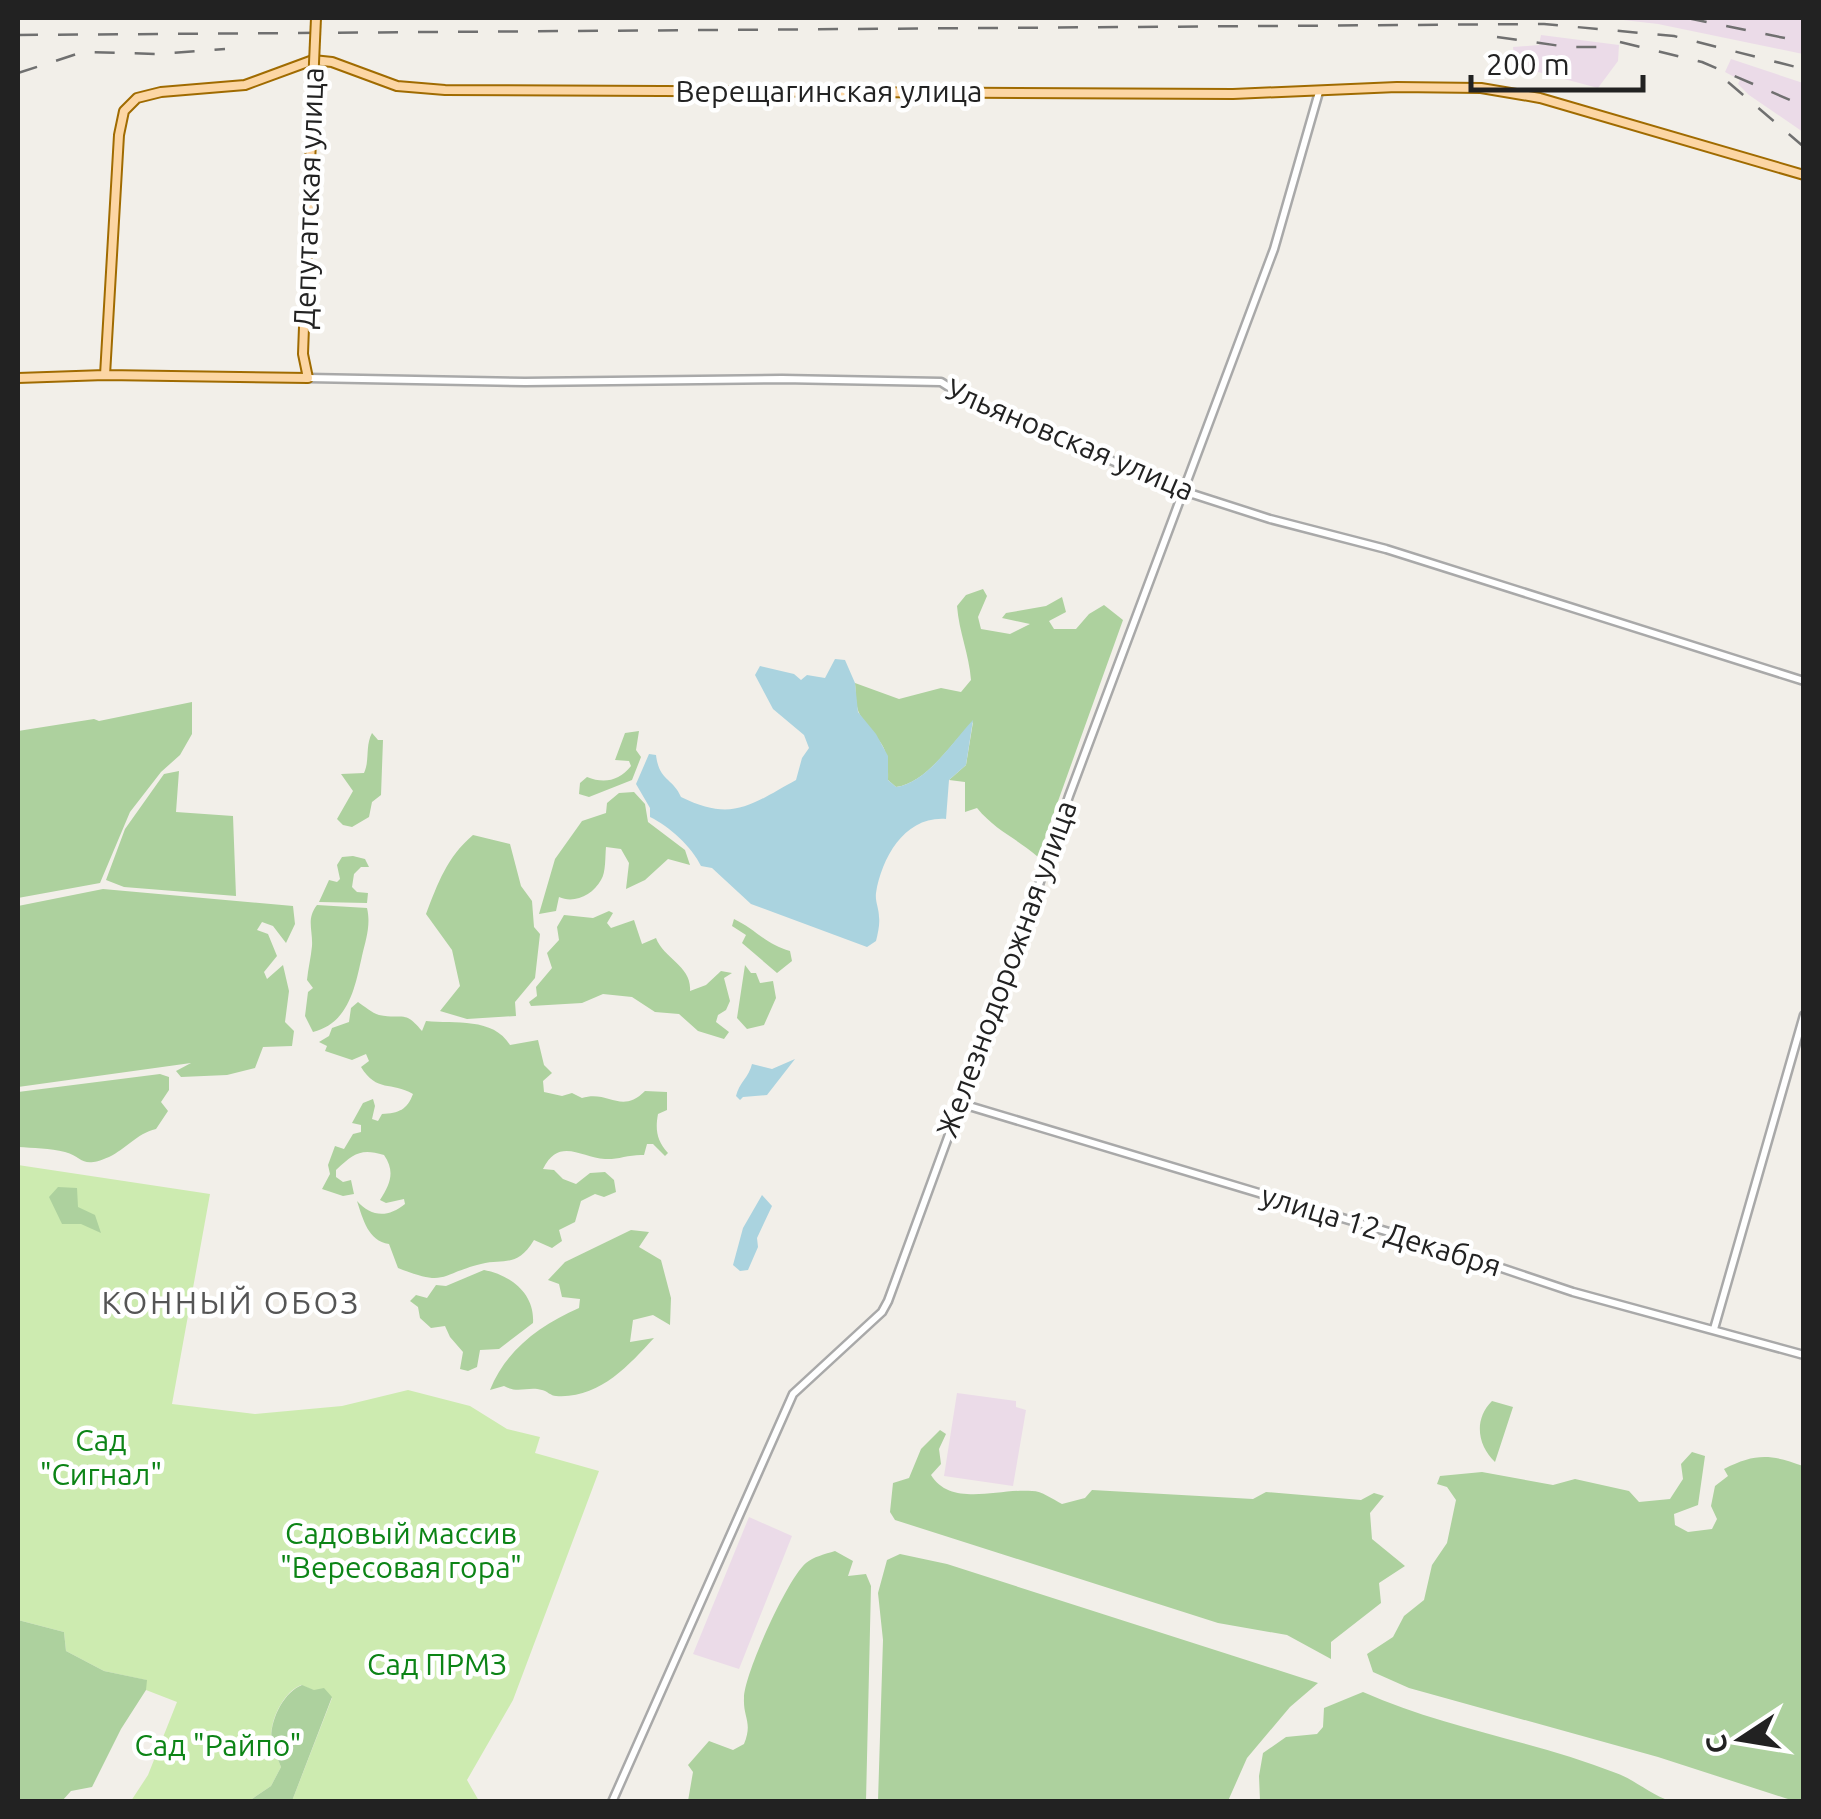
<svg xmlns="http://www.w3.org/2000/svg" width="1821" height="1819" font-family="Ubuntu,sans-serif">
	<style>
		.industrial { fill: #ebdbe8 }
		.grass { fill: #cdebb0 }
		.forest { fill: #add19e }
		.water { fill: #aad3df }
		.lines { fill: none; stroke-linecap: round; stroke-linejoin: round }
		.minor-casing { stroke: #a9a9a9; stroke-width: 11 }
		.major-casing { stroke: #a06b00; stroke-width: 12 }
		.minor { stroke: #fff; stroke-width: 6 }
		.major { stroke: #fcd6a4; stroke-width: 8 }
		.rail { stroke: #707070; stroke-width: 2.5; stroke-dasharray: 20 20; stroke-linecap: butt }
		.major-bridge-casing { stroke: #a06b00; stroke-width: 12; stroke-linecap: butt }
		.major-bridge { stroke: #fcd6a4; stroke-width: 8 }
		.labels { text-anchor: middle; stroke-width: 9; stroke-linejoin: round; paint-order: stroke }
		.street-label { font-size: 30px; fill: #222; stroke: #fff }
		.park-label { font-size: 30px; fill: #0c8416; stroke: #fff }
		.neighbourhood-label { font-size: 32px; letter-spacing: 2.5px; fill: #555; stroke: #fff }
	</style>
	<rect width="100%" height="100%" fill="#f2efe9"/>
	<path class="industrial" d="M1606,18h197v36l-145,-30z
		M1541,35l78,10 -1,16 -20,27 -79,-21 -4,-3 -2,-17 26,-2z
		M1731,59l72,24v49l-54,-37 -11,-11 2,-4 -15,-8z
		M957,1393l59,8v6l10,3 -13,76 -69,-10z
		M749,1517l43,19 -53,133 -46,-15z"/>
	<path class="grass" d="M18,1165l192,29 -38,210 83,10 87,-8 66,-16 62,16 37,23 33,8 -5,16 64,18 -86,229 -46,80 12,21h-187l40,-103 -31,-13c-18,7 -33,38 -29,57 2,8 6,17 9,25l-10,19 -22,15h-118l17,-26 29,-73 -31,-12v-10l-42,-9 -38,-20 -2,-19 -46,-12z"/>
	<path class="forest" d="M983,589l4,7 -9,21 3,12 29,5 20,-10 -28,-6 4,-5 40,-7 16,-9 4,15 -17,9 5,8h22l13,-15 15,-9 19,15 -85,237c-23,-20 -42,-26 -61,-49l-12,4v-30l-16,-2 17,-15 7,-43c-22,21 -46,61 -77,65l-8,-7c1,-40 -10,-36 -28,-65 -5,-9 -4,-22 -5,-32l44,16 42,-11 20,4 10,-12c-2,-26 -12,-48 -14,-74l9,-11z
		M192,702v32l-12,21 -19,17 -31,40 -30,71 -82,15v-167l76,-12 5,2z
		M639,731l-3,19 5,7 -9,23 -43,17 -10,-3 1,-11 7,-6c17,7 32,4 44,-11l-2,-5 -14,-1 10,-27z
		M372,733l6,7h5l-2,55 -9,7 -3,15 -17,10 -9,-2 -6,-6 16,-28 -12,-17 23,-1c6,-13 1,-27 8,-40z
		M179,771l-3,41 57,4 3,80 -112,-9 -18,-7 19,-51 39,-55z
		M634,792l11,12 3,18 37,28 5,15 -22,-6 -23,21 -19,9 3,-26 -8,-14 -15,-2c-1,10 0,25 -5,33 -8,15 -27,24 -42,17l-3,14 -17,3 16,-55 27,-38 24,-8 1,-10 12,-10z
		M473,835l37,9 11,42 11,15 2,26 6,7 -5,44 -20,24 1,14 -49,3 -27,-8 20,-25 -8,-36 -26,-36c12,-31 21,-57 47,-79z
		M353,856l12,3 4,8h-8l-7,7 -2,13 5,5 11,1 -1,10 -48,-1 10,-22 8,2 3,-3 -3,-14 5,-8z
		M103,889l190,17 2,18 -9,19 -13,-17 -11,-4 -5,8 11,4 9,22 -13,16 3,7 16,-14 6,26 -4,31 9,9 -2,15 -29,1 -8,21 -28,7 -46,2 -5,-6 15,-8 -173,24v-181z
		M317,905l50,3c4,17 -1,31 -5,48 -7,31 -13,67 -49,76l-8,-16 3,-24 5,-4 -6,-8c1,-11 4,-23 5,-34 1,-16 -6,-27 5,-41z
		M609,911l4,2 -6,10 4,5 23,-8 8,24 14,-6c8,21 36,28 34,53l16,-6 15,-14 11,2 -8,5 6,23 -4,9 -8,5 -2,7 13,10 -5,7 -26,-8 -19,-17 -24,-2 -23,-15 -29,-3 -21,9 -51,3 -2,-4 8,-6 -1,-9 16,-19 -5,-15 12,-13 -2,-13 7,-12 29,3z
		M734,919c21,10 33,26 56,32l2,10 -15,12 -35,-30 4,-8 -14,-9z
		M745,965l6,8h5l4,10 13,-2 3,17 -12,27 -17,4 -10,-11z
		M358,1002c6,4 14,11 21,13 24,5 25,-6 43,16l4,-10c29,3 67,-4 84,24l28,-5 6,25 8,8 -9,8 1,11 18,4 10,-3 10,5c27,-8 39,17 63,-7l22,1v18l-9,4c-3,16 -1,27 10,39l-3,3 -12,-12h-6l-3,11c-14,-1 -27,5 -39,4 -23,-1 -46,-23 -62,10l11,1 9,9 13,5 14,-11 15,-1 9,8 2,12 -12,5 -9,-3 -14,7 -6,21 -16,8 3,11 -10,7 -18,-8c-17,28 -29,18 -53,24 -44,11 -34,23 -83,4l-9,-24c-21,-3 -26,-25 -32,-43 14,16 31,17 48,3l-1,-5 -18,4 -6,-3c11,-17 15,-29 4,-45 -23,-7 -30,-2 -48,15v7l7,5 8,-2 3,14 -11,2 -21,-7 8,-15 -2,-9 7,-19 9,3 9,-15 8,-2v-7l-9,-2 11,-20 10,-4 2,7 -3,13 6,2 4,-7c17,-1 25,-4 31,-20 -22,-13 -36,-1 -52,-27l8,-6 -3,-7 -14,6 -27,-9 2,-5 -8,-4 10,-6 3,-8 17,-6 2,-14z
		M160,1074l9,3v13l-8,12 7,9 -12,18c-20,5 -30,20 -47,28 -28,12 -24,1 -44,-5 -15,-4 -32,-4 -47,-5v-55z
		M58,1187l19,1 1,19 17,8 6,18 -20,-9h-19l-13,-27z
		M631,1230l18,2 -10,15 22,13 10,38 -1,27 -17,-10 -20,5 -3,22 24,-4c-26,28 -55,61 -98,58 -5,0 -9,-5 -14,-6 -14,-4 -24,4 -38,-4l-14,4c16,-40 50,-65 89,-82l1,-9 -18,-2 -3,-13 -11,-4 17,-18z
		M484,1270c27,5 51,24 49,53l-34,26 -19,1 -3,17 -9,4 -8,-2 3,-17 -13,-15 -5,-11 -14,2 -11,-10 -2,-11 -8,-6 6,-6 11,3 9,-13 10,1z
		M1492,1401l21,6 -18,55c-17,-16 -22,-42 -3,-61z
		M940,1430l6,4 -7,15 2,15 -10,11c20,33 69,13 101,16 10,0 20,8 30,13l23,-6 7,-8 161,9 13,-7 95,8 13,-7 10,3 -14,17 2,26 33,27 -26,17 2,20 -50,39v17l-44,-24 -69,-12 -323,-103 -5,-8 3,-29 16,-5 12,-29z
		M1692,1452l13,4 -7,49 -24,9 1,11 13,7 24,-3 5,-10 -6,-13 4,-20 13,-10 -4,-7c31,-16 47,-15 79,-3v335h-9l-136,-44 -249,-69 -36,-16 -6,-18 26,-17 11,-21 20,-16 8,-35 15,-22 9,-43 -9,-13 -10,-3 3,-8 42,-4 71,13 22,-6 54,12 10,11 31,-3 13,-20 -2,-15z
		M835,1551l18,10 -5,15 18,-2 5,12 -5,215h-178l5,-29 -5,-7 21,-24 24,9 11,-6c9,-22 -1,-26 0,-46 0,-23 43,-119 62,-135 7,-6 19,-9 29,-12z
		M900,1554l47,10 371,119 -28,24 -43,51 -19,43h-350l5,-161 -5,-47 9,-33z
		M18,1620l46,12 2,19 38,20 43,9 -1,10 -25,39 -29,58 -21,4 -9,10h-44z
		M302,1685l12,5 10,-2 8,9 -40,104h-43l22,-15 10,-19c-3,-8 -7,-16 -9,-24 -4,-19 11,-51 30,-58z
		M1363,1692c81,36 171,49 253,81 20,7 34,22 55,28h-411l-1,-25 4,-23 23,-16 31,-3 6,-7 1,-19z"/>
	<path class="water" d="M835,659l10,1 10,23 3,29 18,22 12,22v24l8,7c31,-4 56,-45 77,-67l-7,45 -17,15 -3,39c-41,-3 -64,38 -70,74 -1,9 3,15 3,24 1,7 -1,16 -3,24l-9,6 -116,-43 -39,-36 -11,-2c-9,-19 -32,-40 -51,-49v-9l-14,-24 13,-30 7,1c3,26 17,23 25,42 51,25 68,9 115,-17l6,-22 7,-10 -5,-13 -31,-26 -18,-34 5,-9 34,8 7,6 6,-5 18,3z
		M795,1059l-28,36 -24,2 -3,3 -4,-4c3,-13 13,-19 16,-32l20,5z
		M762,1195l10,11 -15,32 1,9 -10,23 -8,1 -7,-6 10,-37z"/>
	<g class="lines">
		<defs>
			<path id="minor" d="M308,378l217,4 257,-3 159,3 30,19 212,90 87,28 116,30 418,132
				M959,1103l483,145 131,44 231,63
				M1714,1329l90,-314
				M612,1802l181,-408 89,-82 6,-11 133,-363 48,-142 205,-547 45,-157"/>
			<path id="major" d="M105,375l14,-240 5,-24 13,-13 24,-6 84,-7 68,-25 19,2 65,24 48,4 788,4 164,-7 84,1 59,10 264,77
				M18,378l87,-3 203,3 -5,-24 10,-269"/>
		</defs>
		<use href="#minor" class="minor-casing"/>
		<use href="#major" class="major-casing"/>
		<use href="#minor" class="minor"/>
		<use href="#major" class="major"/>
		<path class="rail" d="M1687,18l117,24
			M1799,18l5,1
			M18,35l1526,-11 130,12 130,33
			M1497,37l71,10h34
			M1620,42l82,20 102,44
			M18,73l65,-21 76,2 66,-5
			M1728,82l76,65"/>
		<defs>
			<path id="major-bridge" d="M313,85l3,-67"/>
		</defs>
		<use href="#major-bridge" class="major-bridge-casing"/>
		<use href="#major-bridge" class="major-bridge"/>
	</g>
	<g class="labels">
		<g class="street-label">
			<text x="829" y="102">Верещагинская улица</text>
			<text transform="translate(309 198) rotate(-88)" y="10">Депутатская улица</text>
			<text transform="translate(1070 440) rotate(23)" y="10">Ульяновская улица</text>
			<text transform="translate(1007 969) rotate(-70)" y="10">Железнодорожная улица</text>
			<text transform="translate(1381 1231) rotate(17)" y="10">улица 12 Декабря</text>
		</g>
		<g class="park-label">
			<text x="101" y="1451">Сад<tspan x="101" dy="34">"Сигнал"</tspan></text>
			<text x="401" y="1544">Садовый массив<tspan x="401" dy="34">"Вересовая гора"</tspan></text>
			<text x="437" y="1675">Сад ПРМЗ</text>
			<text x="218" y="1756">Сад "Райпо"</text>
		</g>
		<g class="neighbourhood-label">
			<text x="231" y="1314">КОННЫЙ ОБОЗ</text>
		</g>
	</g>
	<rect width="1821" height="1819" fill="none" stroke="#222222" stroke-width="40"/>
	<g transform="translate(1741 1739) rotate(258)" stroke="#ffffff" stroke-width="8" paint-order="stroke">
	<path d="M0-8L18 38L0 25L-18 38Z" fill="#222222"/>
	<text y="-15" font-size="28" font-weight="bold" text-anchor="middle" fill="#222222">С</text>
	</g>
	<path d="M1471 75v15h172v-15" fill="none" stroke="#222222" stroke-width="5"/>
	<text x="1486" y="75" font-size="30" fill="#222222" stroke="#ffffff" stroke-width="8" paint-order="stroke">200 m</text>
</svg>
